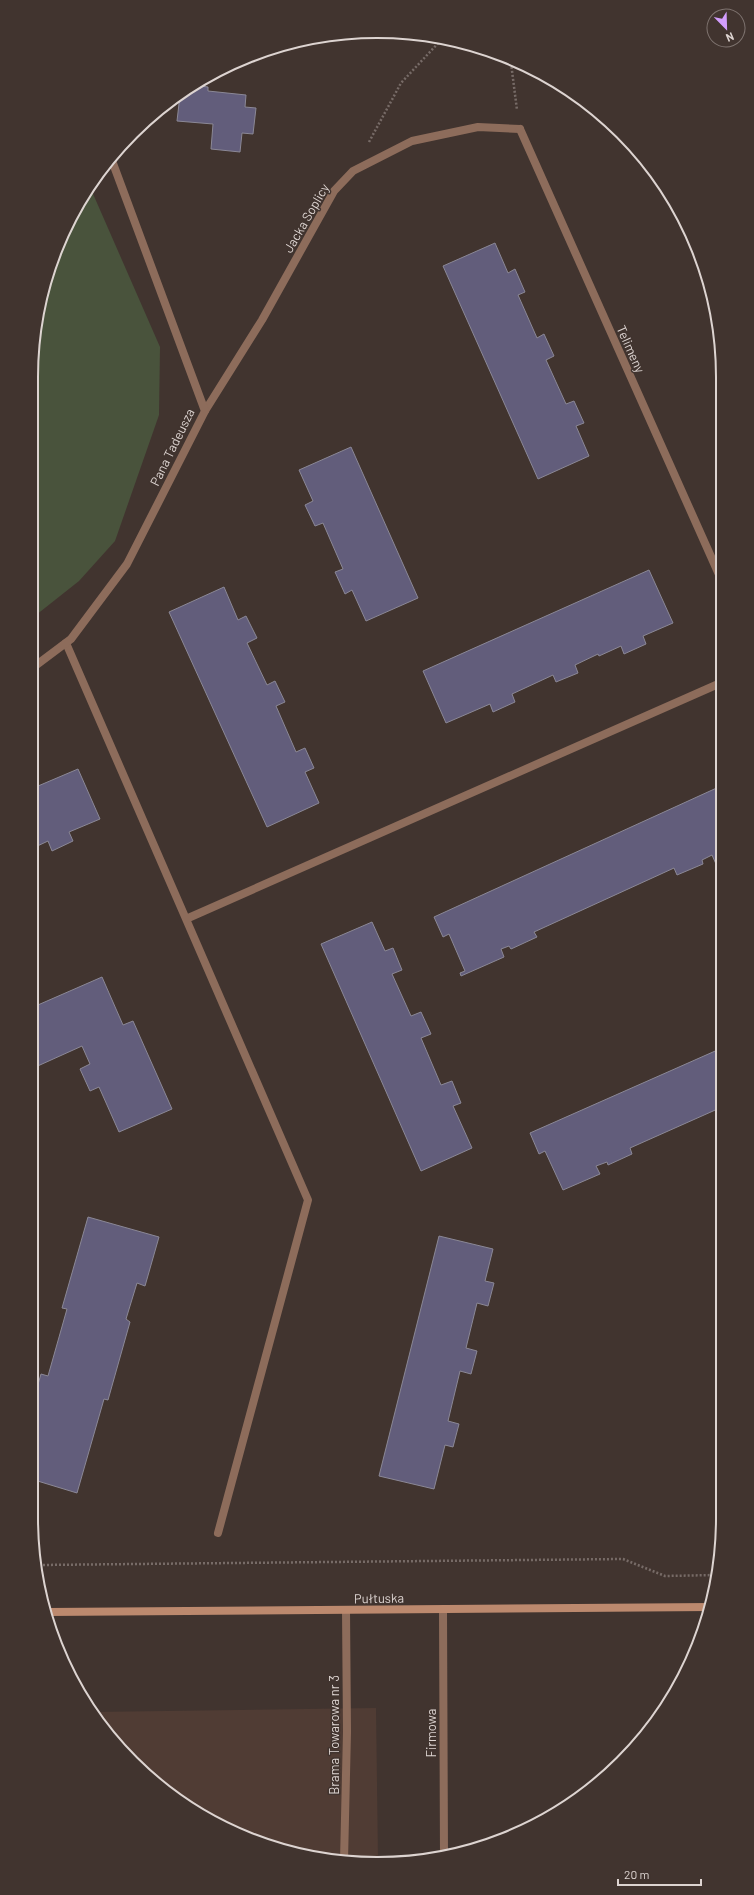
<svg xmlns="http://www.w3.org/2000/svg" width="754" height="1895" font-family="Barlow,sans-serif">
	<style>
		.built { fill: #503c34 }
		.green { fill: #49533c }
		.building { fill: #625d7b; stroke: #8b8896 }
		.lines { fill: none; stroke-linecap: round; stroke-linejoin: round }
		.path { stroke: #776b67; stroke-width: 2.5; stroke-dasharray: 2 2; stroke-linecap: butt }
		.service { stroke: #8d6c5b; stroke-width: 8 }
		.minor { stroke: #8d6c5b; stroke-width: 8 }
		.secondary { stroke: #bc896e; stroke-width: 8 }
		.labels { text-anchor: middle; stroke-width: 3; stroke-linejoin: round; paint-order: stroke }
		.street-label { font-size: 13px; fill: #ddd4d1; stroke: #41342f }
		.rim { fill: none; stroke: #ddd4d1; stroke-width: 2 }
	</style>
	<rect width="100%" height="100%" fill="#41342f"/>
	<path class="built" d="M376,1708l2,151 -46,2 -66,-15 -62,-28 -87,-72 -24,-34z"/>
	<path class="green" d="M90,187l70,160 -1,68 -44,126 -36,40 -48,38v-242l12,-90 24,-63z"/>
	<path class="building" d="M193,85l15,2v4l38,4 -1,12 11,1 -3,26 -11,-1 -2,19 -29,-3 2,-25 -36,-3 3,-26z
		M495,243l13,30 7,-4 10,23 -7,3 19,43 7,-4 10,22 -8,4 20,44 8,-3 10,22 -8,3 13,30 -51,23 -95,-213z
		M351,447l67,151 -52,23 -14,-31 -7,4 -10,-22 8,-3 -20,-46 -8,3 -10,-21 8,-4 -14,-31z
		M649,570l24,53 -30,13 3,8 -22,10 -3,-8 -22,10 -1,-2 -23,11 3,8 -22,9 -3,-7 -41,19 3,8 -22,10 -3,-8 -44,19 -23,-52z
		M224,587l14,33 8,-4 11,22 -10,5 20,42 8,-4 10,21 -9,4 20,46 9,-4 9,20 -9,4 14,31 -52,24 -98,-215z
		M78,769l22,50 -31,13 4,9 -21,10 -4,-10 -17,8v-60z
		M721,786v76l-5,2 -4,-9 -10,5 1,4 -26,11 -3,-7 -140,64 3,5 -26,12 -2,-3 -8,3 3,8 -43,19 -1,-3 5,-2 -16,-37 -6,3 -9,-20z
		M372,922l13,29 8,-3 9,22 -10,4 19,42 10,-4 10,22 -10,4 20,47 11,-4 9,22 -8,3 19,42 -51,23 -100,-227z
		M102,977l21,48 10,-4 39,88 -53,23 -20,-45 -9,4 -10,-22 10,-5 -8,-18 -51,23v-61z
		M722,1048v59l-92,41 2,6 -24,11 -1,-3 -11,4 4,8 -37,16 -18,-39 -6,3 -9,-21z
		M88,1217l71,20 -14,49 -8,-3 -11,36 4,3 -22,78 -4,-1 -27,94 -46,-14v-70l10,-35 7,2 19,-67 -5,-1z
		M439,1236l54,13 -8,32 9,2 -6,23 -11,-3 -11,45 11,3 -6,23 -11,-3 -12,50 11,3 -6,23 -8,-2 -11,44 -55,-13z"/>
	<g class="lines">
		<path class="path" d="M511,63l6,47
			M369,142l32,-59 41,-44
			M39,1565l584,-6 42,17 50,-1"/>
		<path class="service" d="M205,411l57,-91 72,-129 19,-20 59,-30 66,-14 42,2
			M66,643l120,276 530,-234
			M186,919l122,281 -90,333
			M344,1861l3,-129 -1,-122"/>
		<path class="minor" d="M520,129l201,450
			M31,669l40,-30 56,-75 78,-153 -94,-253
			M443,1609l1,248"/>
		<path class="secondary" d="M47,1612l664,-5"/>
	</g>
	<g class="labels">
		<g class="street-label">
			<text transform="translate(306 218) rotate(-60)" y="5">Jacka Soplicy</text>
			<text transform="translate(631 349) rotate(66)" y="5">Telimeny</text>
			<text transform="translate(172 447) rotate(-64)" y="5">Pana Tadeusza</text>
			<text transform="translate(379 1598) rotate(-1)" y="5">Pułtuska</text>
			<text transform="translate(431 1733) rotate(-90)" y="5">Firmowa</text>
			<text transform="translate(334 1735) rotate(-90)" y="5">Brama Towarowa nr 3</text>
		</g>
	</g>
	<path d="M0 0H754V1895H0ZM377 38H377A339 339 0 0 1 716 377V1518A339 339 0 0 1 377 1857H377A339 339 0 0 1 38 1518V377A339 339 0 0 1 377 38Z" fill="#41342f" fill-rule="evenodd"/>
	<path class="rim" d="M377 38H377A339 339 0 0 1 716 377V1518A339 339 0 0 1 377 1857H377A339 339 0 0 1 38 1518V377A339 339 0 0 1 377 38Z"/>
	<g transform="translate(726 28) rotate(157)"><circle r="19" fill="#41342f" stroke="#7f7470"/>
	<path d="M0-3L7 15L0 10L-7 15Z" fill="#d29dfd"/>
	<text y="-6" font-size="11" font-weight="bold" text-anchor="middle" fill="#ddd4d1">N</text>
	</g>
	<path d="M618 1879v6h83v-6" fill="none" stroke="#ddd4d1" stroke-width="2"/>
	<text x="624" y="1879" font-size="12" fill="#ddd4d1" stroke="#41342f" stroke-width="3" paint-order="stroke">20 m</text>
</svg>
